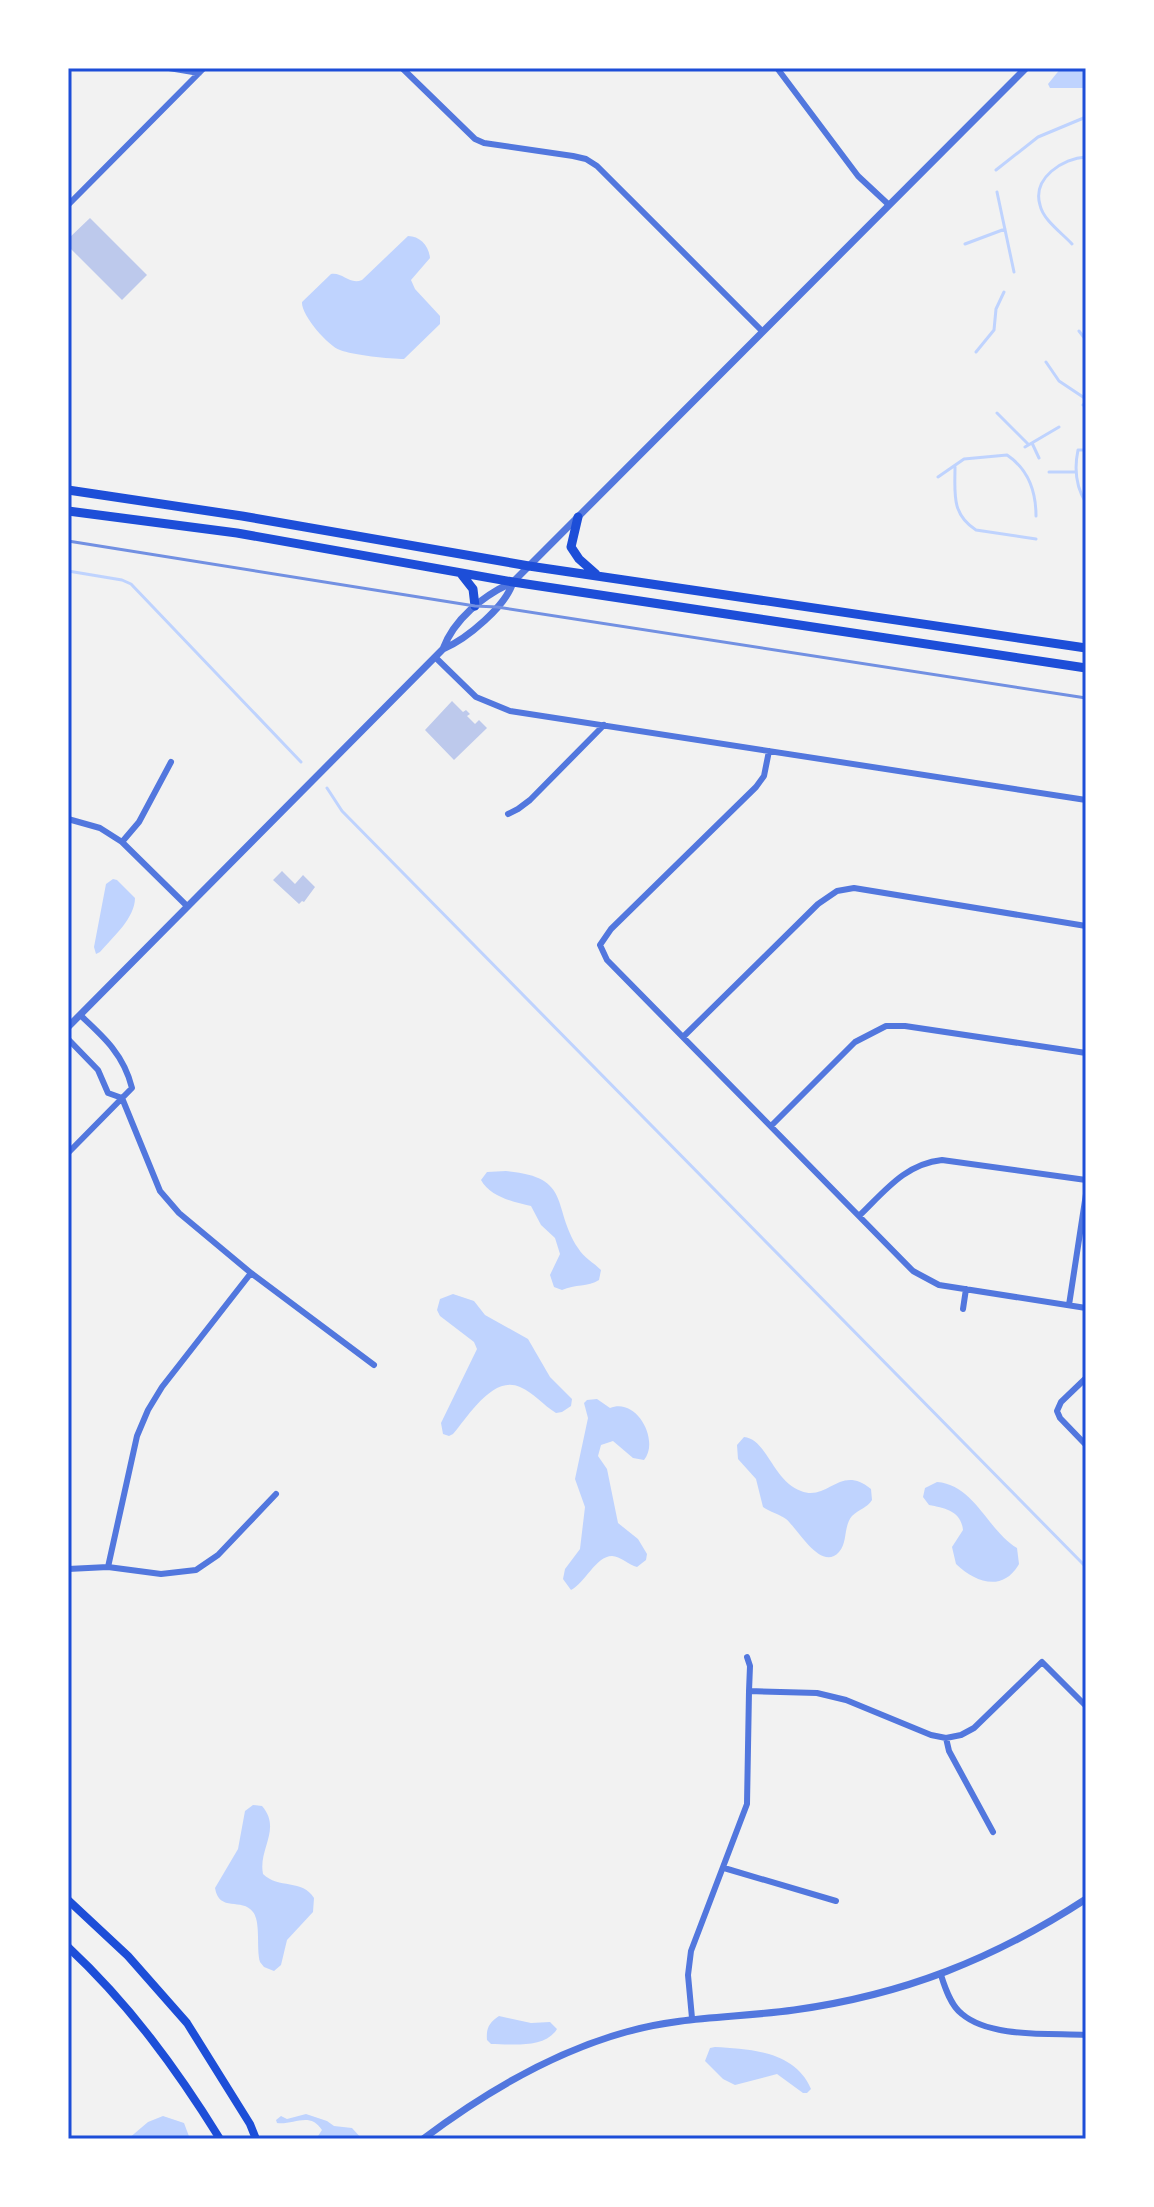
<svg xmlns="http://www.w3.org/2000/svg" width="1154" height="2207" font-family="Ubuntu,sans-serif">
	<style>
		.water { fill: #bfd3fe }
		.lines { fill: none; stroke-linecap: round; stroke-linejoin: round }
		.stream { stroke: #bfd3fe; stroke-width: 3 }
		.building { fill: #bdc9ec }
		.minor { stroke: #5277de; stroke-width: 6 }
		.tertiary { stroke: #5277de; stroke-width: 7 }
		.secondary { stroke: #1d4ed8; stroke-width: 8 }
		.primary { stroke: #1d4ed8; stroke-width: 9 }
		.rail { stroke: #7290e2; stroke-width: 3 }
		.neatline { fill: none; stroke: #1d4ed8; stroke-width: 3 }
	</style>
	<rect width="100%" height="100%" fill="#f2f2f2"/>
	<path class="water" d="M1061,68h25v20h-36l-2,-4z
		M408,236c12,0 21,10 22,22l-19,22 4,9 25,27v8l-36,35c-13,0 -52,-4 -64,-9 -12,-4 -39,-35 -38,-48l29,-28c12,-2 18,11 31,6z
		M113,879l4,1 18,18c0,20 -22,39 -35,54l-4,2 -2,-7 12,-63z
		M506,1171c67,6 45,35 72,77 6,10 15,14 23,22l-2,10c-11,7 -24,4 -37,10l-8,-3 -4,-12 10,-21 -5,-16 -14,-13 -10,-19c-17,-4 -41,-9 -50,-26l6,-8z
		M453,1294l21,7 11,14 43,24 22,38 22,22 -1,7 -9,6 -6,1c-13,-8 -22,-20 -36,-26 -27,-13 -53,31 -67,47l-4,2 -6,-2 -2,-11 36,-74 -3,-7 -34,-26 -3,-6 3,-11z
		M597,1399l13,9c27,-11 50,33 34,52l-11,-2 -20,-17 -12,4 -3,11 9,13 11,54 20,16 9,15 -1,6 -9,7c-8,-2 -17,-11 -25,-11 -16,0 -27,27 -41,34l-8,-11 2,-10 15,-20 5,-42 -10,-28 13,-61 -4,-15 3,-3z
		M744,1437c23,2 29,44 57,54 27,11 39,-28 70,-2l1,11c-5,8 -13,9 -20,16 -9,11 -4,26 -13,36 -18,20 -41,-23 -53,-33 -7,-5 -16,-7 -23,-12l-7,-28 -18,-20 -1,-14z
		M937,1482c38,3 50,48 80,66l2,16c-16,28 -43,19 -63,0l-4,-17 11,-17c-2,-19 -18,-22 -34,-25l-6,-8 2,-9z
		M253,1805l9,1c20,23 -4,43 1,68 15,15 40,5 51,24l-1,14 -26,28 -6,25 -7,6 -10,-4 -4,-5c-4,-14 1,-40 -7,-50 -11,-15 -34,1 -38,-24l23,-39 7,-38z
		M499,2016l32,7 19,-1 7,7c-12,20 -46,15 -66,15l-4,-4c-1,-12 2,-17 12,-24z
		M715,2047c35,2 80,4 96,42l-4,4h-4l-26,-19 -42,11 -12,-6 -18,-18 5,-13z
		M306,2114l21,7 7,5 18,2 10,11h-46l6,-9c-12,-19 -28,-5 -45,-7l-1,-3 5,-4 6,3z
		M163,2116l21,7 6,16h-62l20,-17z"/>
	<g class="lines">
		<path class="stream" d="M996,170l42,-33 48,-20
			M997,192l17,80
			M965,244l40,-15
			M1072,244c-10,-11 -29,-24 -32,-39 -8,-27 23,-47 46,-48
			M1079,331l7,9
			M976,352l18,-22 2,-21 8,-17
			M1046,362l13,19 27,18
			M1083,405l3,-3
			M997,413l31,31
			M1032,443l7,15
			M1025,447l34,-20
			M1086,450h-8c-4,19 -2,37 8,53
			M955,467c0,26 -4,47 21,63l60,9
			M1049,472h27
			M938,477l26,-18 43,-4c21,14 29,37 29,61
			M68,571l54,9 9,4 170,178
			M327,788l15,23 744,756"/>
	</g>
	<path class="building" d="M90,218l57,57 -25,25 -54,-54v-7z
		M452,701l11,11 3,-2 4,4 -3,2 8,8 4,-4 8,8 -33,32 -29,-30z
		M282,871l13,13 8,-9 12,12 -11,15 -2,-1 -3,3 -26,-24z"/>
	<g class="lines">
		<path class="minor" d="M169,68l30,5
			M402,68l73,71 9,4 89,13 13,3 11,7 165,165
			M777,68l81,108 30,28
			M68,205l136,-137
			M435,657l41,40 34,14 576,89
			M769,751l-5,25 -8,11 -145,142 -11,16 7,15 306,311 26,14 147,23
			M508,814l10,-5 12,-9 74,-75
			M68,819l32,9 22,14 65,64
			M122,842l17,-20 32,-60
			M683,1037l135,-133 19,-13 17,-3 232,38
			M68,1039l30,31 10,23 14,5 38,93 19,22 72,60 123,92
			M771,1126l84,-84 31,-16h19l181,27
			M68,1153l64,-65c-8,-33 -28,-51 -52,-73
			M859,1216c26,-25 46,-52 83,-56l144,20
			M1069,1305l17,-111
			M963,1309l3,-20
			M1086,1378l-25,24 -4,9 3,7 26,27
			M108,1567l29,-131 11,-26 14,-23 89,-114
			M68,1569l40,-2 53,7 35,-4 22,-15 58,-61
			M747,1657l3,9 -1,25
			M946,1738l3,13 44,81
			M724,1868l112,33
			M941,1975c4,13 10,31 21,39 28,24 88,19 124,21
			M692,2018l-4,-43 3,-24 56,-147 2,-113 68,2 29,7 85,35 15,3 15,-3 13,-7 68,-66 44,44"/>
		<path class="tertiary" d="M443,649c11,-30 40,-53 68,-66
			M68,1027l375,-378c24,-10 63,-43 70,-67l513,-514
			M423,2139c61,-46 128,-86 203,-107 55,-16 111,-14 168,-22 109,-15 200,-51 292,-111"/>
		<path class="secondary" d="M68,1900l60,56 59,67 63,101 6,15
			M68,1947c61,57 108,121 152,192"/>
		<path class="primary" d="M68,490l174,26 287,50 557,82
			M68,511l169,22 276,49 573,86
			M578,517l-7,30 8,12 17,15
			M462,575l11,14 2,17"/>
		<path class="rail" d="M68,541l407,65 22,1 589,91"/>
	</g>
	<rect width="1154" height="2207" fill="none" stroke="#ffffff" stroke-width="140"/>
	<rect x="70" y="70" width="1014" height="2067" class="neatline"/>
</svg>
